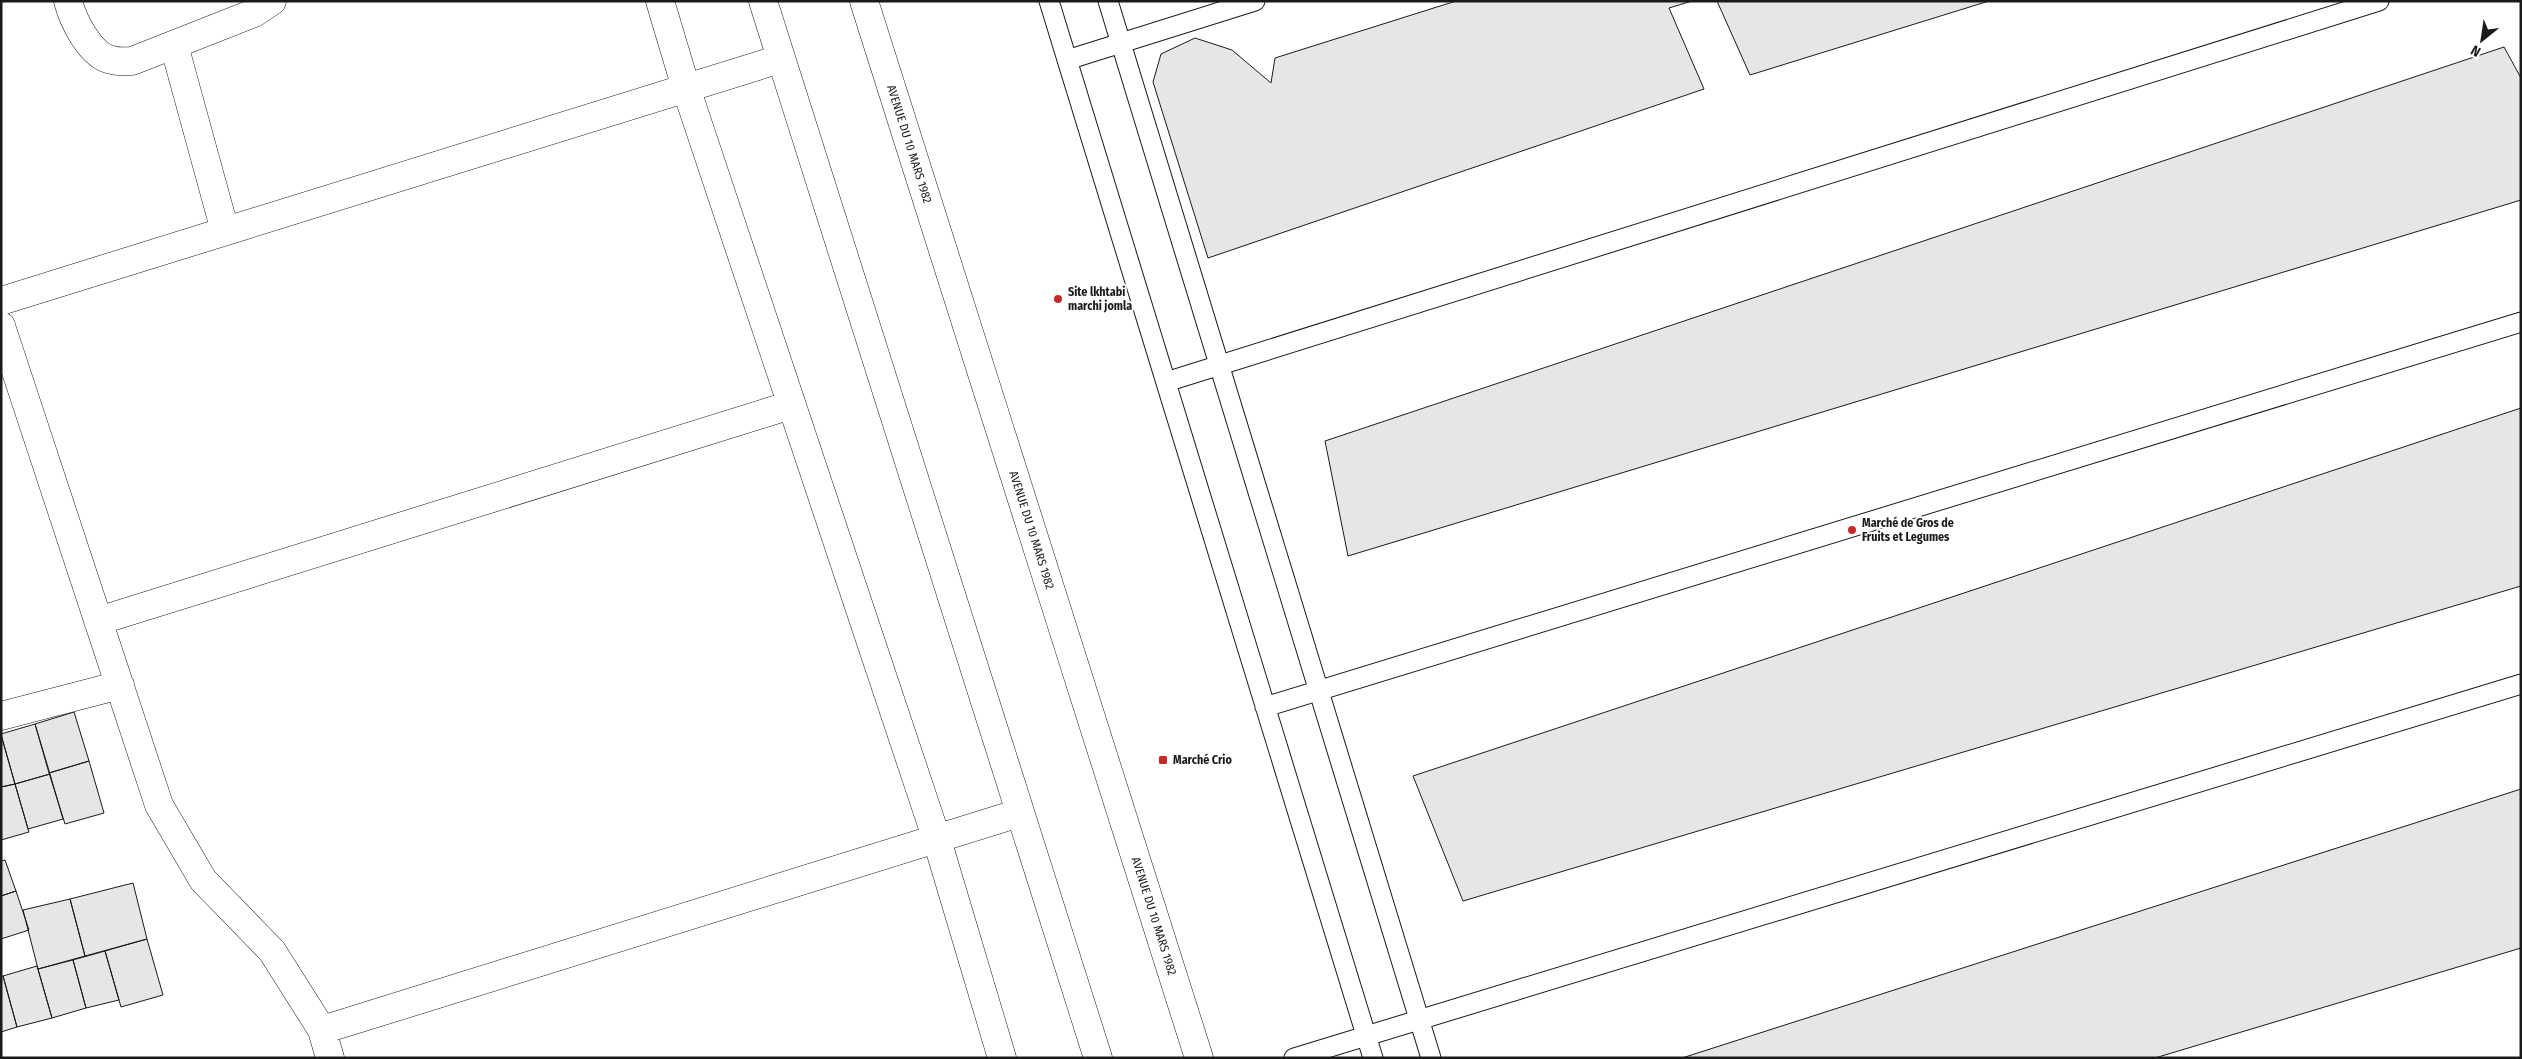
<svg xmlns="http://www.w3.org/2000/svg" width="2522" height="1059" font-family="'Fira Sans Condensed',sans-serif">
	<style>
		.building { fill: #e6e6e6; stroke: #1a1a1a }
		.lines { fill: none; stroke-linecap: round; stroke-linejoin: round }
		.service-casing { stroke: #1a1a1a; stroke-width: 21 }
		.minor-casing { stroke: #1a1a1a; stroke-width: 29 }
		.secondary-casing { stroke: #1a1a1a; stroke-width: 29 }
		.service { stroke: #fff; stroke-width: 19 }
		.minor { stroke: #fff; stroke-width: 28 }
		.secondary { stroke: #fff; stroke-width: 28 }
		.poi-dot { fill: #c62828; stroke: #fff; stroke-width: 2 }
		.labels { text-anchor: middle; stroke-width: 4; stroke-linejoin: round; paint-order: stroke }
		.street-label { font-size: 12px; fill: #1a1a1a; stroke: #fff }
		.poi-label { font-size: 12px; font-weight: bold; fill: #1a1a1a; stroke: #fff; text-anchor: start }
	</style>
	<rect width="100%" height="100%" fill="#fff"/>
	<path class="building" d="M1456,1h236l-23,7 35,81 -496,169 -55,-176 8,-28 34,-16 37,12 39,33 4,-25z
		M1717,1h272l-239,74z
		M2504,47l17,31v122l-1173,356 -23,-115z
		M2521,408v178l-1058,315 -50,-125z
		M74,712l15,49 -40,12 -14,-49z
		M35,724l15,50 -35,10 -14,-50z
		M1,735l14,49 -14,3z
		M89,761l15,52 -39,11 -16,-51z
		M50,774l13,45 -35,10 -13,-45z
		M15,784l14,48 -28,8v-53z
		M2521,789v159l-366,110h-473z
		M5,860l11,31 -15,5v-35z
		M133,883l14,56 -62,17 -15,-57z
		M16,891l13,39 -28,9v-43z
		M70,899l15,57 -47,13 -15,-59z
		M147,939l16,56 -42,12 -16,-56z
		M105,951l14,49 -33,8 -13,-48z
		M73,960l13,48 -34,10 -14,-49z
		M37,966l15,52 -35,9 -14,-51z
		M1,976h2l14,51 -16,5z"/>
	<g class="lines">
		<defs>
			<path id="service" d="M1049,1l324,1057
				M1108,1l323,1057
				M1067,60l188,-59
				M1166,382l1213,-381
				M1265,707l1256,-385
				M1294,1058l1227,-374"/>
			<path id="minor" d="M68,1c5,19 22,55 44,59 6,2 14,1 20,1l122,-48 18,-12
				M660,1l26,87 251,752 65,218
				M174,45l51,186
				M1,301l779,-242
				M1,326l158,479 44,75 69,71 50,79 8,28
				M98,621l693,-216
				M1,716l119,-31
				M322,1030l697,-217"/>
			<g id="secondary">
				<path d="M763,1l335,1057"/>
				<path id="s1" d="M864,1l335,1057"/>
			</g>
		</defs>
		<use href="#service" class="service-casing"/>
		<use href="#minor" class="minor-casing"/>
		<use href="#secondary" class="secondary-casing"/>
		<use href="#service" class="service"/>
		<use href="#minor" class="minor"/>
		<use href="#secondary" class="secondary"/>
	</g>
	<g class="poi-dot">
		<circle cx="1058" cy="299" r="5"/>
		<circle cx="1852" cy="530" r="5"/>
		<rect x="1158" y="755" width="10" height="10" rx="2.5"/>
	</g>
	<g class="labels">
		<g class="street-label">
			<text dy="4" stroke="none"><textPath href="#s1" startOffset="150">AVENUE DU 10 MARS 1982</textPath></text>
			<text dy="4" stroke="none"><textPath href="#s1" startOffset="555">AVENUE DU 10 MARS 1982</textPath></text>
			<text dy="4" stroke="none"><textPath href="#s1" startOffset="960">AVENUE DU 10 MARS 1982</textPath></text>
		</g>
		<g class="poi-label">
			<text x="1068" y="296">Site lkhtabi<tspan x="1068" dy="14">marchi jomla</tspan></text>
			<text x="1862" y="527">Marché de Gros de<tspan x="1862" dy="14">Fruits et Legumes</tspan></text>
			<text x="1173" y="764">Marché Crio</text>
		</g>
	</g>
	<rect width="2522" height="1059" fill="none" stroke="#1a1a1a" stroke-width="5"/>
	<g transform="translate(2482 40) rotate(210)" stroke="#ffffff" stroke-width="4" paint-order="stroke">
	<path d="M0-4L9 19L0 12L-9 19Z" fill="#1a1a1a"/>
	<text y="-8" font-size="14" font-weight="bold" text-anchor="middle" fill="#1a1a1a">N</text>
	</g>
</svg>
